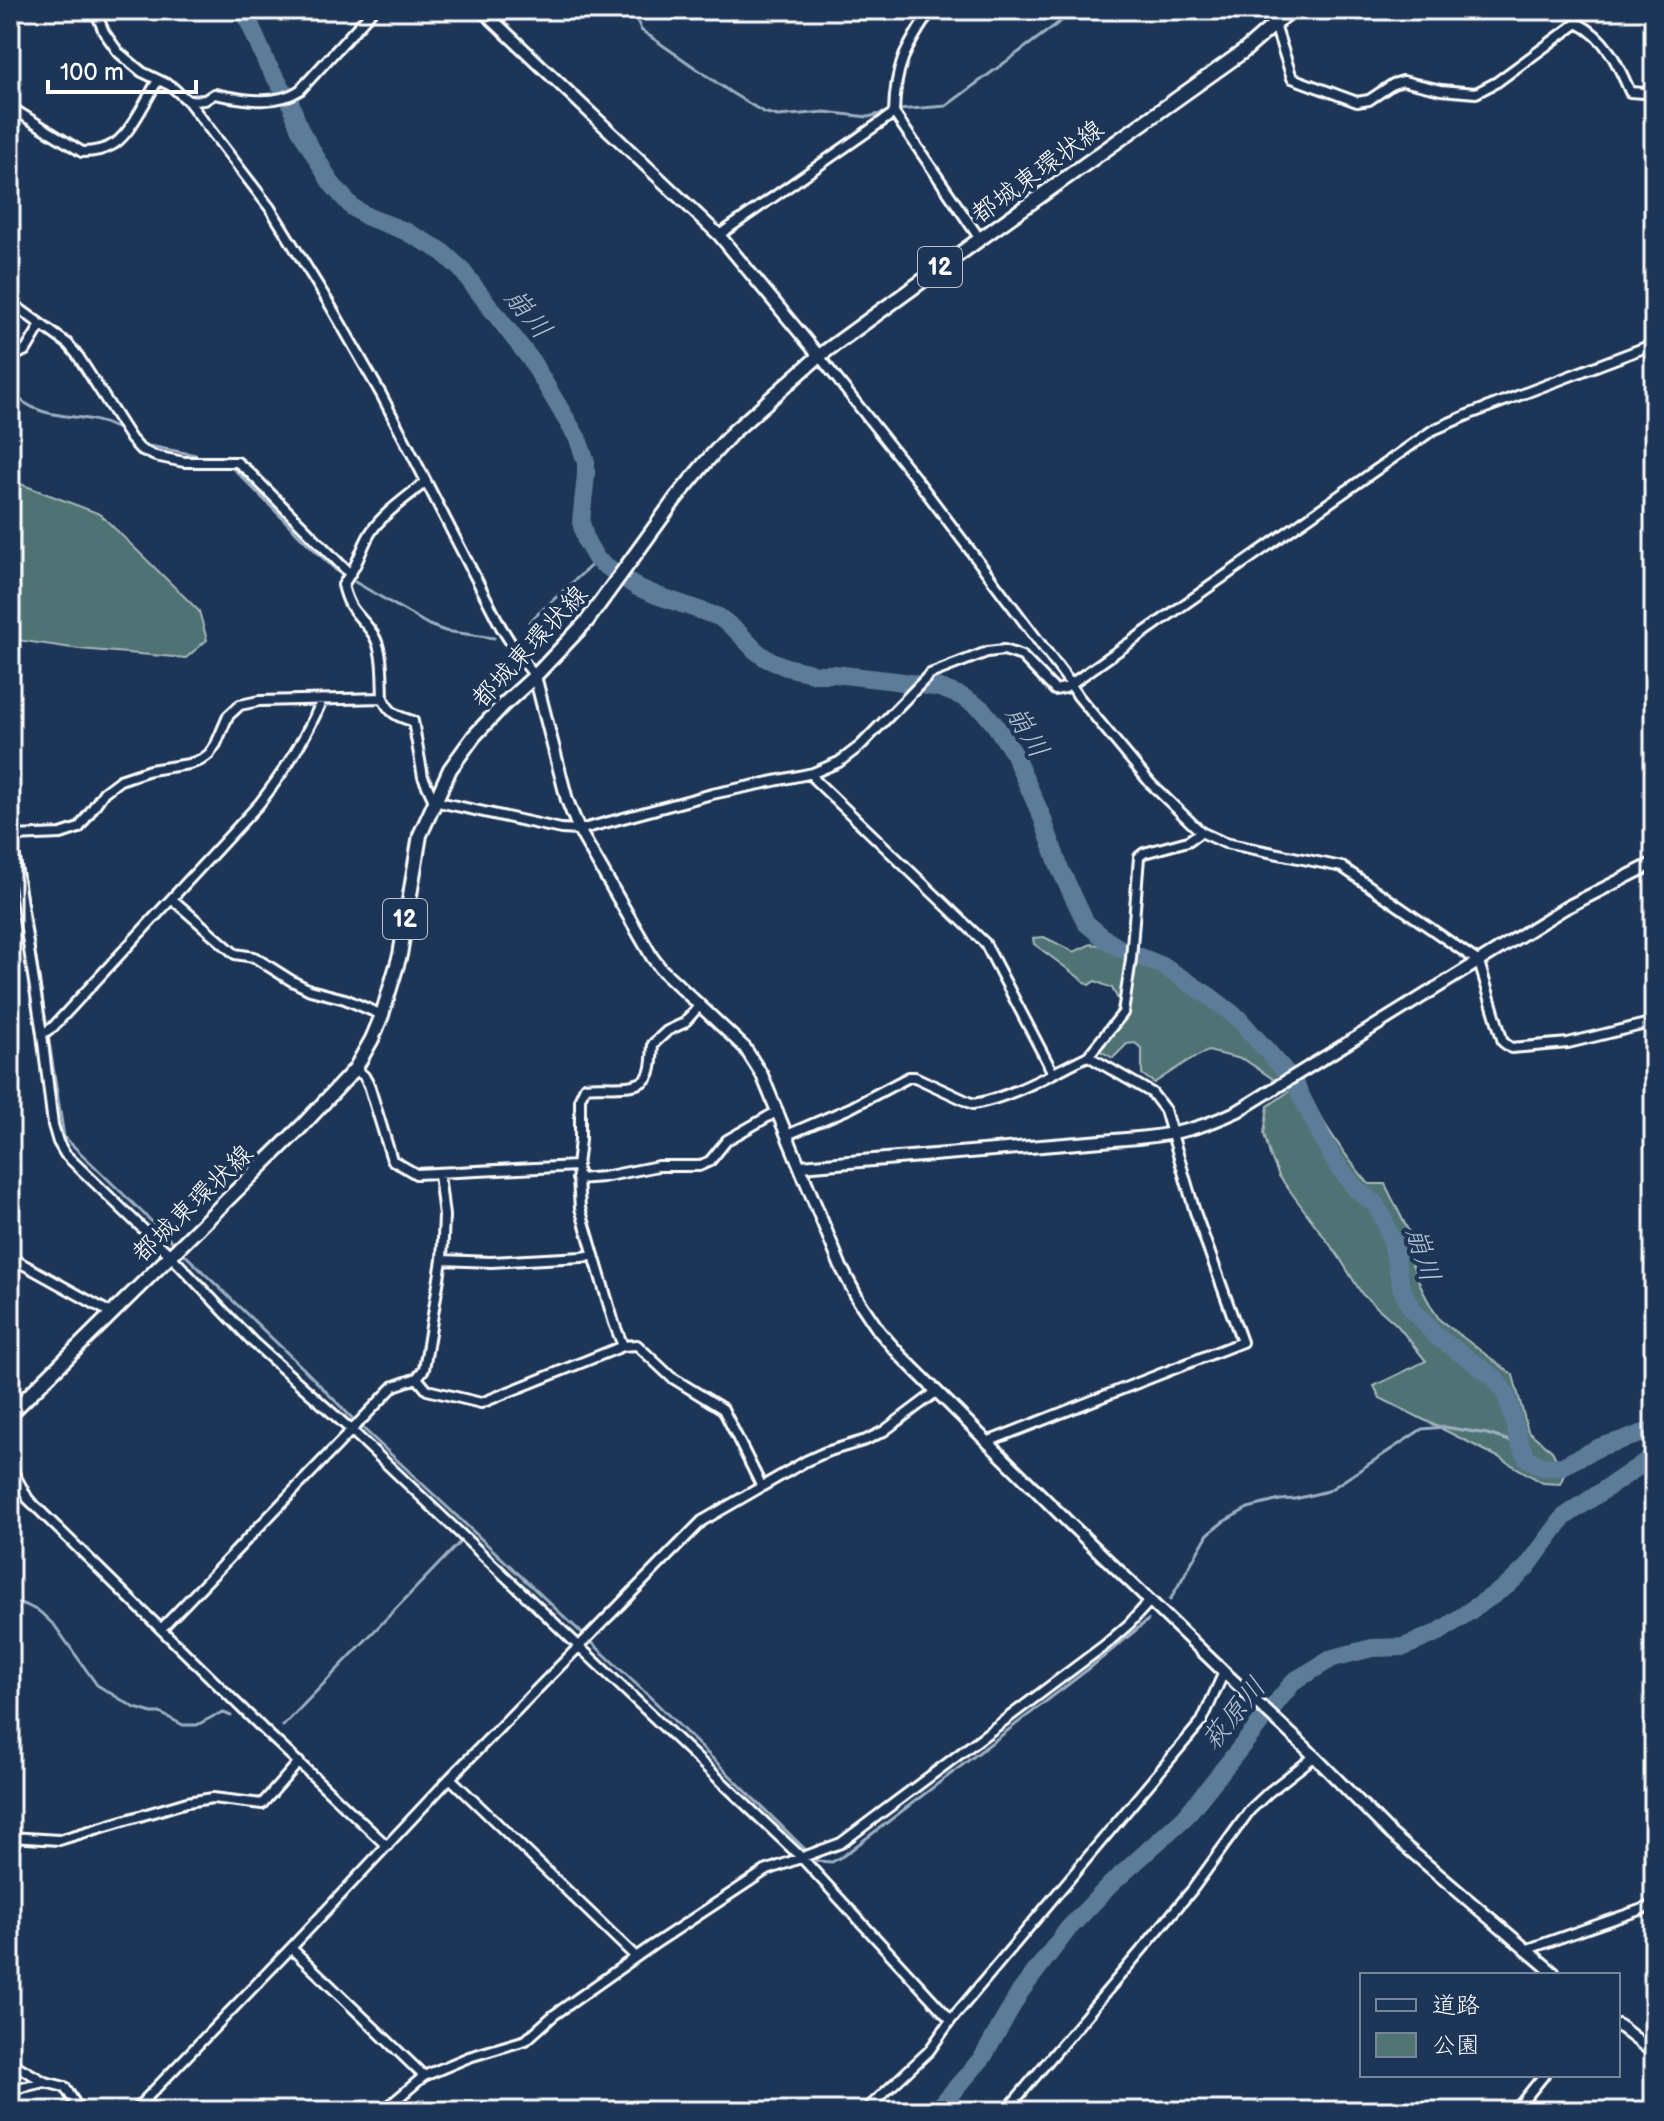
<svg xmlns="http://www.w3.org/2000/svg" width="1664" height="2121" font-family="'Balsamiq Sans','Klee One',sans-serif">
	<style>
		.green { fill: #507374; stroke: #a8b9ba; stroke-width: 2 }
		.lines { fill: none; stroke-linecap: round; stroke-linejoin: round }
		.stream { stroke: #9db0c2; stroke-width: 3 }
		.river { stroke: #5c7c9a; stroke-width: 18 }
		.minor-casing { stroke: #fff; stroke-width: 14 }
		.tertiary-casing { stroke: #fff; stroke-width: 16 }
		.primary-casing { stroke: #fff; stroke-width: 18 }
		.minor { stroke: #1d3557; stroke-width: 8 }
		.tertiary { stroke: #1d3557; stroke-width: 10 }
		.primary { stroke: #1d3557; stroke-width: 12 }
		.labels { text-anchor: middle; stroke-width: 8; stroke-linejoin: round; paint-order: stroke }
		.shield { fill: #1d3557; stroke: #bbc2cd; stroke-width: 2 }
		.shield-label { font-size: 24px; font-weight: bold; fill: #fff }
		.street-label { font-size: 26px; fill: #fff; stroke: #1d3557 }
		.water-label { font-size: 28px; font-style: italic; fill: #b6c4d2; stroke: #1d3557 }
	</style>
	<rect width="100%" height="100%" fill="#1d3557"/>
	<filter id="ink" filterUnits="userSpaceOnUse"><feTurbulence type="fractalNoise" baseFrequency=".0125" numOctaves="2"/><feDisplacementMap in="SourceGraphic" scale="16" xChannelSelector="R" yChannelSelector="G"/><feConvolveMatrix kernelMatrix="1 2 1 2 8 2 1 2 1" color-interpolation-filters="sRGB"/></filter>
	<g filter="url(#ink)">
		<path class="green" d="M10,480l90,34 99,97 8,29 -21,18 -107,-9 -69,-10z
			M1044,937l30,15 17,-8 8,1 65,24 43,29 66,53 18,19 -15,11 -31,-21 -37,-9 -19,9 -35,23 -12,-9v-25l-7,-6 -8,1 -14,14 -16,-9 16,-28 6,-20 -7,-13 -17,-7 -6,4 -55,-41 -1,-6z
			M1301,1083c20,37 41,70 68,101h16l31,62 -7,8c7,23 17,47 31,66l73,55 15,56 24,20 12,24 -4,9 -17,-1 -45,-26 -118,-59 -6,-12 52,-25 -29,-36 -35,-31 -23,-37 -60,-81 -9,-21 -6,-21 4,-28z"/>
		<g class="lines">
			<path class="stream" d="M633,10l8,20 89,62 33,20 15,4 47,-4 43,5 20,-5
				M898,110l48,-4 130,-96
				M10,391c35,35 68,18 106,37
				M149,446l47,9
				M226,464l10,7 65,66 39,37
				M355,582l74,43 16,6 49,7
				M529,622l68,-62
				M10,803l5,22 49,312 111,107
				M180,1250l123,118 49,50 299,280 166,163 15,1 11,-6 248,-189 57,-47
				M1170,1600l38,-66 15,-12 25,-14 32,-8 15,-1 33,-8 94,-62 22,-2 43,7 33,10
				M10,1601l16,4 14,7 15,14 42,59 38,23 17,5h8l23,12h14l17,-9 10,-3 7,3
				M283,1726l176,-183"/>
			<path class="river" d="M244,10l23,54 23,37 9,27 32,55 21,24 16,10 37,14 35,19 20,18 71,92 47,79 8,23v13l-5,47 5,19 11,19 40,27 19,8 63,22 18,14 18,19 12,9 19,8 30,7h18l62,7 44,7 21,8 21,13 13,16 18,27 29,65 18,52 26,54 19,16 14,9 44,18 45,29 30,23 55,62 40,79 23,30 19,15 8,13 9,25 10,48 10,19 23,26 60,43 11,16 14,50 7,14 15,9 20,-1 38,-19 47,-15 7,2
				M936,2111l47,-54 37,-65 48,-63 42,-44 75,-68 109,-136 39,-23 39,-10 32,-1 35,-15 69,-47 19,-18 37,-50 90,-61"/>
			<defs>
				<path id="minor" d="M95,10l9,22 14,20 24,20 29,14 17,15 82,107 60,97 51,89 120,233 18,29 16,20
					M931,10c-26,39 -36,56 -37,103l86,126
					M1275,25l17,53 65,24 12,-2 24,-16 10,-3 38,9 35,3 21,-11 80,-59c29,14 41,41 53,69l14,1 10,-3
					M188,101l17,-1 9,-6c28,5 60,13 86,-4l73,-80
					M10,107l72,45c11,0 22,-2 32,-8 17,-11 33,-46 44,-64
					M719,235l175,-122
					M10,302l58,42 10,12 53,83 9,10 15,7 29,6h53l12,10 101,102 -7,11c7,29 16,28 30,49 11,17 9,44 10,64 6,15 15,19 30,23l10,56 11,24 127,28 18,1 133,-36 101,-21 26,-11 21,-16 70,-72 57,-22 17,-2 18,6 33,34 10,-2 368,-258 37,-16 184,-70
					M10,356h4l12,-6 15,-25
					M819,356l98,124 153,203 8,13 73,88 50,48 24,11 117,24 137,95 24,80 8,6 57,-5 86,-21
					M350,574c10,-14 13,-32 23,-45 13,-18 35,-32 52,-47
					M813,773l2,7 170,163 68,130
					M10,827l32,207 11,91 5,17 7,12 105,101 84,88 96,86 452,429 149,162
					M13,836l48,-2 18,-6 25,-36 16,-12 30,-10 39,-6 12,-4 8,-6 7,-10 12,-28 12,-11 19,-4 124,-3
					M172,899l63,55 19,3 38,24 18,9 35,9 37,16
					M42,1034l11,-7 206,-223c25,-32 47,-66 63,-104
					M1088,1056l35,-43 8,-54 8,-102 5,-4 44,-12 13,-9
					M355,1069l9,7 5,9 23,75 24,14 161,-8
					M787,1135l63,-27 59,-31h6l58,27c38,-6 81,-32 115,-48l64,37 13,17 30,102 47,130 -255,100
					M577,1179l26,-2 55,-11h41l11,-5 17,-21 51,-29
					M10,1257l101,56
					M442,1260l49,2 91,-5 12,-2
					M623,1346l-9,-23 -34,-115 -3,-42 3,-26v-42l5,-11c16,-3 54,5 63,-11 5,-8 4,-22 5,-32l14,-13 17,-8 16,-18
					M417,1378l10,12 54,13 142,-57 14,-1 34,32 52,32 38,76
					M10,1466l18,33 236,231 123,116
					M161,1629l233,-243 23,-8 7,-9 18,-109 2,-44 -5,-42
					M450,1778l186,179
					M10,1837l49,3 128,-38 26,-4 49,6 37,-42
					M291,1948l133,128
					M1525,1950l129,-45
					M10,2062l35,20 20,5 15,24
					M10,2090l34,-8
					M134,2111l157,-163 159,-170 252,-257 104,-60 20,-9 40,-12 18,-9 52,-39
					M383,2111l41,-35 45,-19 57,-17 28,-25 99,-70 112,-74 76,-28 264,-198 24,-21 21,-23
					M865,2111l64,-60 22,-31 251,-299 22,-49
					M1006,2111l186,-221 58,-80 19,-18 46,-36
					M1515,2111l29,-36"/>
				<path id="tertiary" d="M482,10l237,225 100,121
					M535,676l32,124 12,30 73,127 9,12 84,79 17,27 79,192 18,34 20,30 21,24 167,166 157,151 82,76 85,86 165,141
					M801,1166l337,-28c40,-4 63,-10 100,-27l327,-203 89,-45
					M1618,2025l36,28"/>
				<path id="primary" d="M10,1414l293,-289 52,-56 17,-30 10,-24 18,-60 20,-120 30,-66 24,-33 29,-31 32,-29 52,-55 89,-123 29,-35 28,-31 86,-76 161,-117 264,-188 47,-41"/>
			</defs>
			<use href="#minor" class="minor-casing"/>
			<use href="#tertiary" class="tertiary-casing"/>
			<use href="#primary" class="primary-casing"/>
			<use href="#minor" class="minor"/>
			<use href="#tertiary" class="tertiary"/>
			<use href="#primary" class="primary"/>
		</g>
	</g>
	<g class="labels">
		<g class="shield">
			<rect x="918" y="247" width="44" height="40" rx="6"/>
			<rect x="383" y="899" width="44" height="40" rx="6"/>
		</g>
		<g class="shield-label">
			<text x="940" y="275">12</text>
			<text x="405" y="927">12</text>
		</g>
		<g class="street-label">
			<text transform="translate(1037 171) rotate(-36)" y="9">都城東環状線</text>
			<text transform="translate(529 646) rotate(-47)" y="9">都城東環状線</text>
			<text transform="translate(192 1203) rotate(-44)" y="9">都城東環状線</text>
		</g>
		<g class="water-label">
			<text transform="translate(529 313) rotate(51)" y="10">崩川</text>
			<text transform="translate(1028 731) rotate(59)" y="10">崩川</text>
			<text transform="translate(1424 1254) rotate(73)" y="10">崩川</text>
			<text transform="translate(1233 1713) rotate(-51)" y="10">萩原川</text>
		</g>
	</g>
	<rect width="1664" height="2121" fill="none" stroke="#1d3557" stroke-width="40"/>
	<rect x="20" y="20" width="1624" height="2081" fill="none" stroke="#fff" stroke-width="3" filter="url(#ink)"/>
	<rect x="1360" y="1973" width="260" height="104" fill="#1d3557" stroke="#77869a" stroke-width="2"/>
	<rect x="1376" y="1999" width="40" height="12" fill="#1d3557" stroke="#77869a" stroke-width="2"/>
	<text x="1432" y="2013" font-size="24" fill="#ffffff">道路</text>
	<rect x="1376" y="2033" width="40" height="24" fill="#507374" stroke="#77869a" stroke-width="2"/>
	<text x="1432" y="2053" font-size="24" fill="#ffffff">公園</text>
	<path d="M48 80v12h148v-12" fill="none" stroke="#ffffff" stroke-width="4"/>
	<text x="60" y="80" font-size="24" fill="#ffffff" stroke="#1d3557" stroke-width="6" paint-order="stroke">100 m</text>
</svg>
